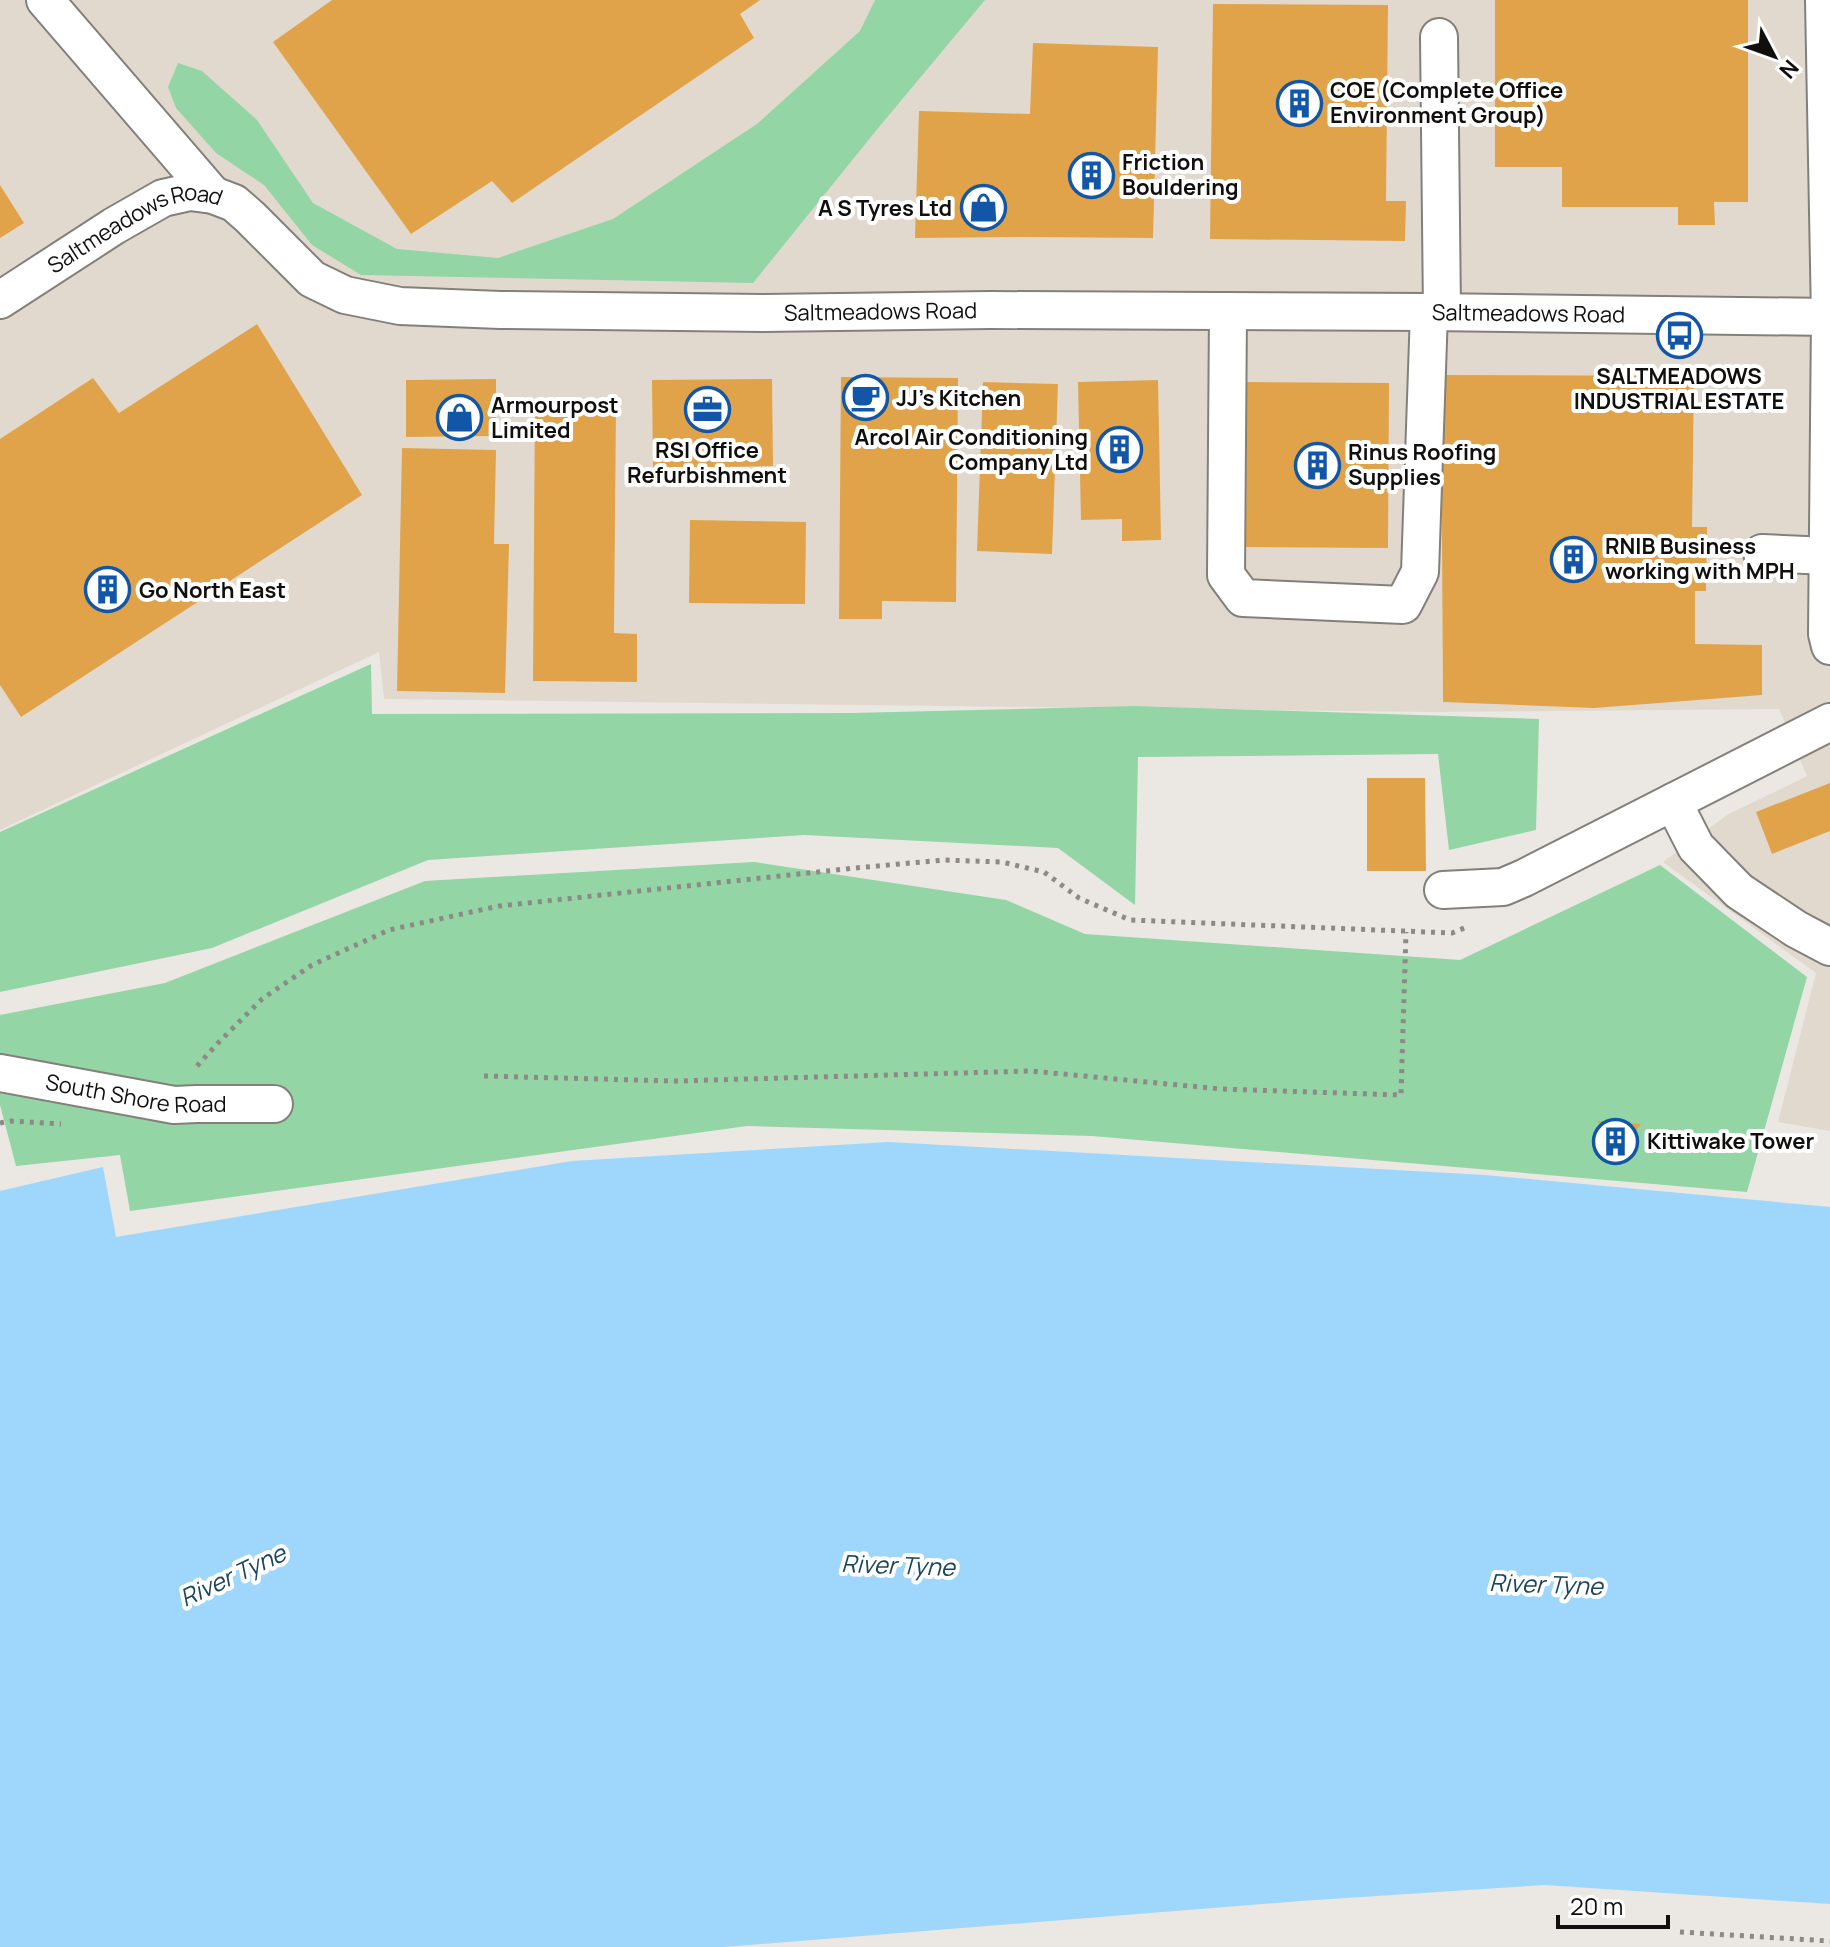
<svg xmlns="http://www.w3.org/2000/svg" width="1830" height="1947" font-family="Manrope,sans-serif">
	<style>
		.built { fill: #e2d9ce }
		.green { fill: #93d5a5 }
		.water { fill: #9ed7fb }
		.building { fill: #e1a34a }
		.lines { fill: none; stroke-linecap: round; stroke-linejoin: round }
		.minor-casing { stroke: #83807b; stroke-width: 40 }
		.path { stroke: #8d8a86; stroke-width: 5; stroke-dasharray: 4 6; stroke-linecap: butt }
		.minor { stroke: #fff; stroke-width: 36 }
		.labels { text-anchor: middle; stroke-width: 8; stroke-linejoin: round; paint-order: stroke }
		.poi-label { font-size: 22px; font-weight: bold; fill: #110f0e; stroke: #fff; text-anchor: start }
		.street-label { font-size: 22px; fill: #110f0e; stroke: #fff }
		.water-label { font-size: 24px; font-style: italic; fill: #1a465e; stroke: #fff }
	</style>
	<rect width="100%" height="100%" fill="#ebe7e2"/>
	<path class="built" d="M0,0h1830v1131l-52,-9 38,-149 -153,-111 64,-47 80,-39 -28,-67 -349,3 -1046,-13 -5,-47 -379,178z"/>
	<path class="green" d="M875,0h110l-106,127 -126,156 -392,-8 -49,-30 -48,-60 -48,-32 -40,-45 -8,-21 10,-24 24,8 55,49 56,83 84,46 101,9 115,-39 144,-95 103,-93z
		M371,664l1,50 480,-1 282,-7 405,13 -3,111 -87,20 -11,-96 -300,3 -3,148 -77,-57 -254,-13 -376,25 -216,88 -212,44v-160z
		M754,862l252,38 79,34 375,26 200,-95 147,112 -60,215 -655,-56 -345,-10 -617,85 -10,-56 -104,11 -16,-61v-90l165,-32 260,-102z"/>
	<path class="water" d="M889,1142l596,33 345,32v697l-285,-19 -245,16 -577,46h-723v-756l103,-24 13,70 456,-76z"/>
	<path class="building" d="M332,0h428l-20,14 14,24 -242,165 -20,-22 -81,53 -138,-192z
		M1495,0h253v202h-34l1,23h-37v-18h-116v-40h-67z
		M1213,4l175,1 -2,196h20l-1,40 -195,-2z
		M1033,43l125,4 -5,191 -127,-1 -111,1 4,-127 111,3z
		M0,185l24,38 -24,15z
		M257,324l105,171 -341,222 -21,-32v-246l93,-61 26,35z
		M1441,375l253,1 -2,151h15l-1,64h-11v53l67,1v50l-168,13 -151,-6z
		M841,377l117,1 -2,224 -74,-1v18h-43z
		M496,379v57l-90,1v-57z
		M772,379l1,87 -120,2 -1,-88z
		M1158,380l3,160 -39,1v-22l-41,1 -3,-138z
		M983,382l75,2 -6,170 -75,-3z
		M1247,382l142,1 -1,165 -142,-1z
		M535,403h81l-2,230 23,1v48l-104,-1z
		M402,448l94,2 -2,94h15l-4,149 -108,-2z
		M690,520l116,2 -1,82 -116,-1z
		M1367,778h58l1,93h-59z
		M1830,783v48l-58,23 -16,-42z
		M1598,1121l43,3 -28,35z"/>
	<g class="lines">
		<defs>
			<g id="minor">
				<path d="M45,0l168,195"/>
				<path d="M1824,0l6,317 -3,317 3,12"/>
				<path d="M1439,37l3,275"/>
				<path id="s1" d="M0,300l114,-74 49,-28 27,-6 23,3 21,8 16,14 62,62 33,16 55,11 100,4 263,3 227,-3 439,2 401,5"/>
				<path d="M1228,311l-2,264 17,23 160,7 17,-33 9,-260"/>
				<path d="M1762,553l66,3"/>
				<path d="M1673,802l23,45 43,44 57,38 34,18"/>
				<path d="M1443,890l60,-3 21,-9 306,-156"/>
				<path id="s2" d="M0,1073l174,32 23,-1h77"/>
			</g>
		</defs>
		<use href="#minor" class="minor-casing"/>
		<path class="path" d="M197,1066l22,-24 43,-43 50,-34 77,-35 110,-24 356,-38 89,-8 58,2 42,10 35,26 51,22 322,13 15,-6
			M484,1076l192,5 355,-10 190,18 180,6 5,-163
			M0,1123l11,-2 50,3
			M1680,1932l150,9"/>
		<use href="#minor" class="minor"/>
	</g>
	<defs>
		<symbol id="building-ring" viewBox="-11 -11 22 22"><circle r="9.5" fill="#fff" stroke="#1257a7" stroke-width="1.5"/><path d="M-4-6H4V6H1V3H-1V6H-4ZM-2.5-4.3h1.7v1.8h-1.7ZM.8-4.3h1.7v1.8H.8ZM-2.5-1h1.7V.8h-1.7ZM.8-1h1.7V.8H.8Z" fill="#1257a7"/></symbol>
		<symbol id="shop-ring" viewBox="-11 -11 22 22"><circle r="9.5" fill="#fff" stroke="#1257a7" stroke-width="1.5"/><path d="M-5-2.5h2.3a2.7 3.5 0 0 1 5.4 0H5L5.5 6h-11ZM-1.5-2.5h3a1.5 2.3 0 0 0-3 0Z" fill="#1257a7"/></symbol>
		<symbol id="bus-ring" viewBox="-11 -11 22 22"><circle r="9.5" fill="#fff" stroke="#1257a7" stroke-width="1.5"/><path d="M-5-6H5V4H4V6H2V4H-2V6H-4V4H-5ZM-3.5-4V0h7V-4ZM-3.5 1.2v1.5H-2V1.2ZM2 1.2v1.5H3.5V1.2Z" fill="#1257a7"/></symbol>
		<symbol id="cafe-ring" viewBox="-11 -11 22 22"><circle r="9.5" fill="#fff" stroke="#1257a7" stroke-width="1.5"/><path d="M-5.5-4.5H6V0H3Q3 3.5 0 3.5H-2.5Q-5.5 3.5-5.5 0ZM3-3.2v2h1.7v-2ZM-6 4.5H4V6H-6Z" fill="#1257a7"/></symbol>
		<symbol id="office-ring" viewBox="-11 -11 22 22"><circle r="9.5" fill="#fff" stroke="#1257a7" stroke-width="1.5"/><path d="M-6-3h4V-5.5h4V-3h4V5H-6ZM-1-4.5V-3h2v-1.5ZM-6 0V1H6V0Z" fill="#1257a7"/></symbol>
	</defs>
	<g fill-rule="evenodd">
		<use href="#building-ring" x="1274" y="78" width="51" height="51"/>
		<use href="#building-ring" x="1066" y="150" width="51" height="51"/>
		<use href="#shop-ring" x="958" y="182" width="51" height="51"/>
		<use href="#bus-ring" x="1654" y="310" width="51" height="51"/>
		<use href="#cafe-ring" x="840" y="372" width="51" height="51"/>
		<use href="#office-ring" x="682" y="384" width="51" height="51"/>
		<use href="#shop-ring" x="434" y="392" width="51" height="51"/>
		<use href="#building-ring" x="1094" y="424" width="51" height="51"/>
		<use href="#building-ring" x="1292" y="440" width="51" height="51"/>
		<use href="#building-ring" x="1548" y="534" width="51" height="51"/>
		<use href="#building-ring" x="82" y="564" width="51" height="51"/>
		<use href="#building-ring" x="1590" y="1116" width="51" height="51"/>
	</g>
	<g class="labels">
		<g class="poi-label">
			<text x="1330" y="98">COE (Complete Office<tspan x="1330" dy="25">Environment Group)</tspan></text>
			<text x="1122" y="170">Friction<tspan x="1122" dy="25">Bouldering</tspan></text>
			<text x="952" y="216" text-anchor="end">A S Tyres Ltd</text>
			<text x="1679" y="384" text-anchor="middle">SALTMEADOWS<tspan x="1679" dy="25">INDUSTRIAL ESTATE</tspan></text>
			<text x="896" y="406">JJ's Kitchen</text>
			<text x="491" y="413">Armourpost<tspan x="491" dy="25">Limited</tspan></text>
			<text x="1088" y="445" text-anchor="end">Arcol Air Conditioning<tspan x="1088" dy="25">Company Ltd</tspan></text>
			<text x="707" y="458" text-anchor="middle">RSI Office<tspan x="707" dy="25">Refurbishment</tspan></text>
			<text x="1348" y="460">Rinus Roofing<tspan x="1348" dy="25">Supplies</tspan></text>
			<text x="1605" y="554">RNIB Business<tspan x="1605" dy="25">working with MPH</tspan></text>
			<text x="139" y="598">Go North East</text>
			<text x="1647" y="1149">Kittiwake Tower</text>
		</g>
		<g class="street-label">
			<text dy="8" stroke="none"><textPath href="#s1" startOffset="156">Saltmeadows Road</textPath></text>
			<text dy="8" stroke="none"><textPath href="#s1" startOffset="948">Saltmeadows Road</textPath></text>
			<text dy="8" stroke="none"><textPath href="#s1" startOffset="1596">Saltmeadows Road</textPath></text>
			<text dy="8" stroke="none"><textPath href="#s2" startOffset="138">South Shore Road</textPath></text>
		</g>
		<g class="water-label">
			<text transform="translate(898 1566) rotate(2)" y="8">River Tyne</text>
			<text transform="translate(233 1576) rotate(-25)" y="8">River Tyne</text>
			<text transform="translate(1546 1585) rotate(2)" y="8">River Tyne</text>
		</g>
	</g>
	<g transform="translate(1774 56) rotate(131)" stroke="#ffffff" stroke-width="6" paint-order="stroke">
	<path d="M0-6L14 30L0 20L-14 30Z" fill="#110f0e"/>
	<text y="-12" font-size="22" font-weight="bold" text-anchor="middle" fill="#110f0e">N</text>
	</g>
	<path d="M1558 1915v12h110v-12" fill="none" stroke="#110f0e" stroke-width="4"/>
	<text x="1570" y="1915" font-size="24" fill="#110f0e" stroke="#ffffff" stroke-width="6" paint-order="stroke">20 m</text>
</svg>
